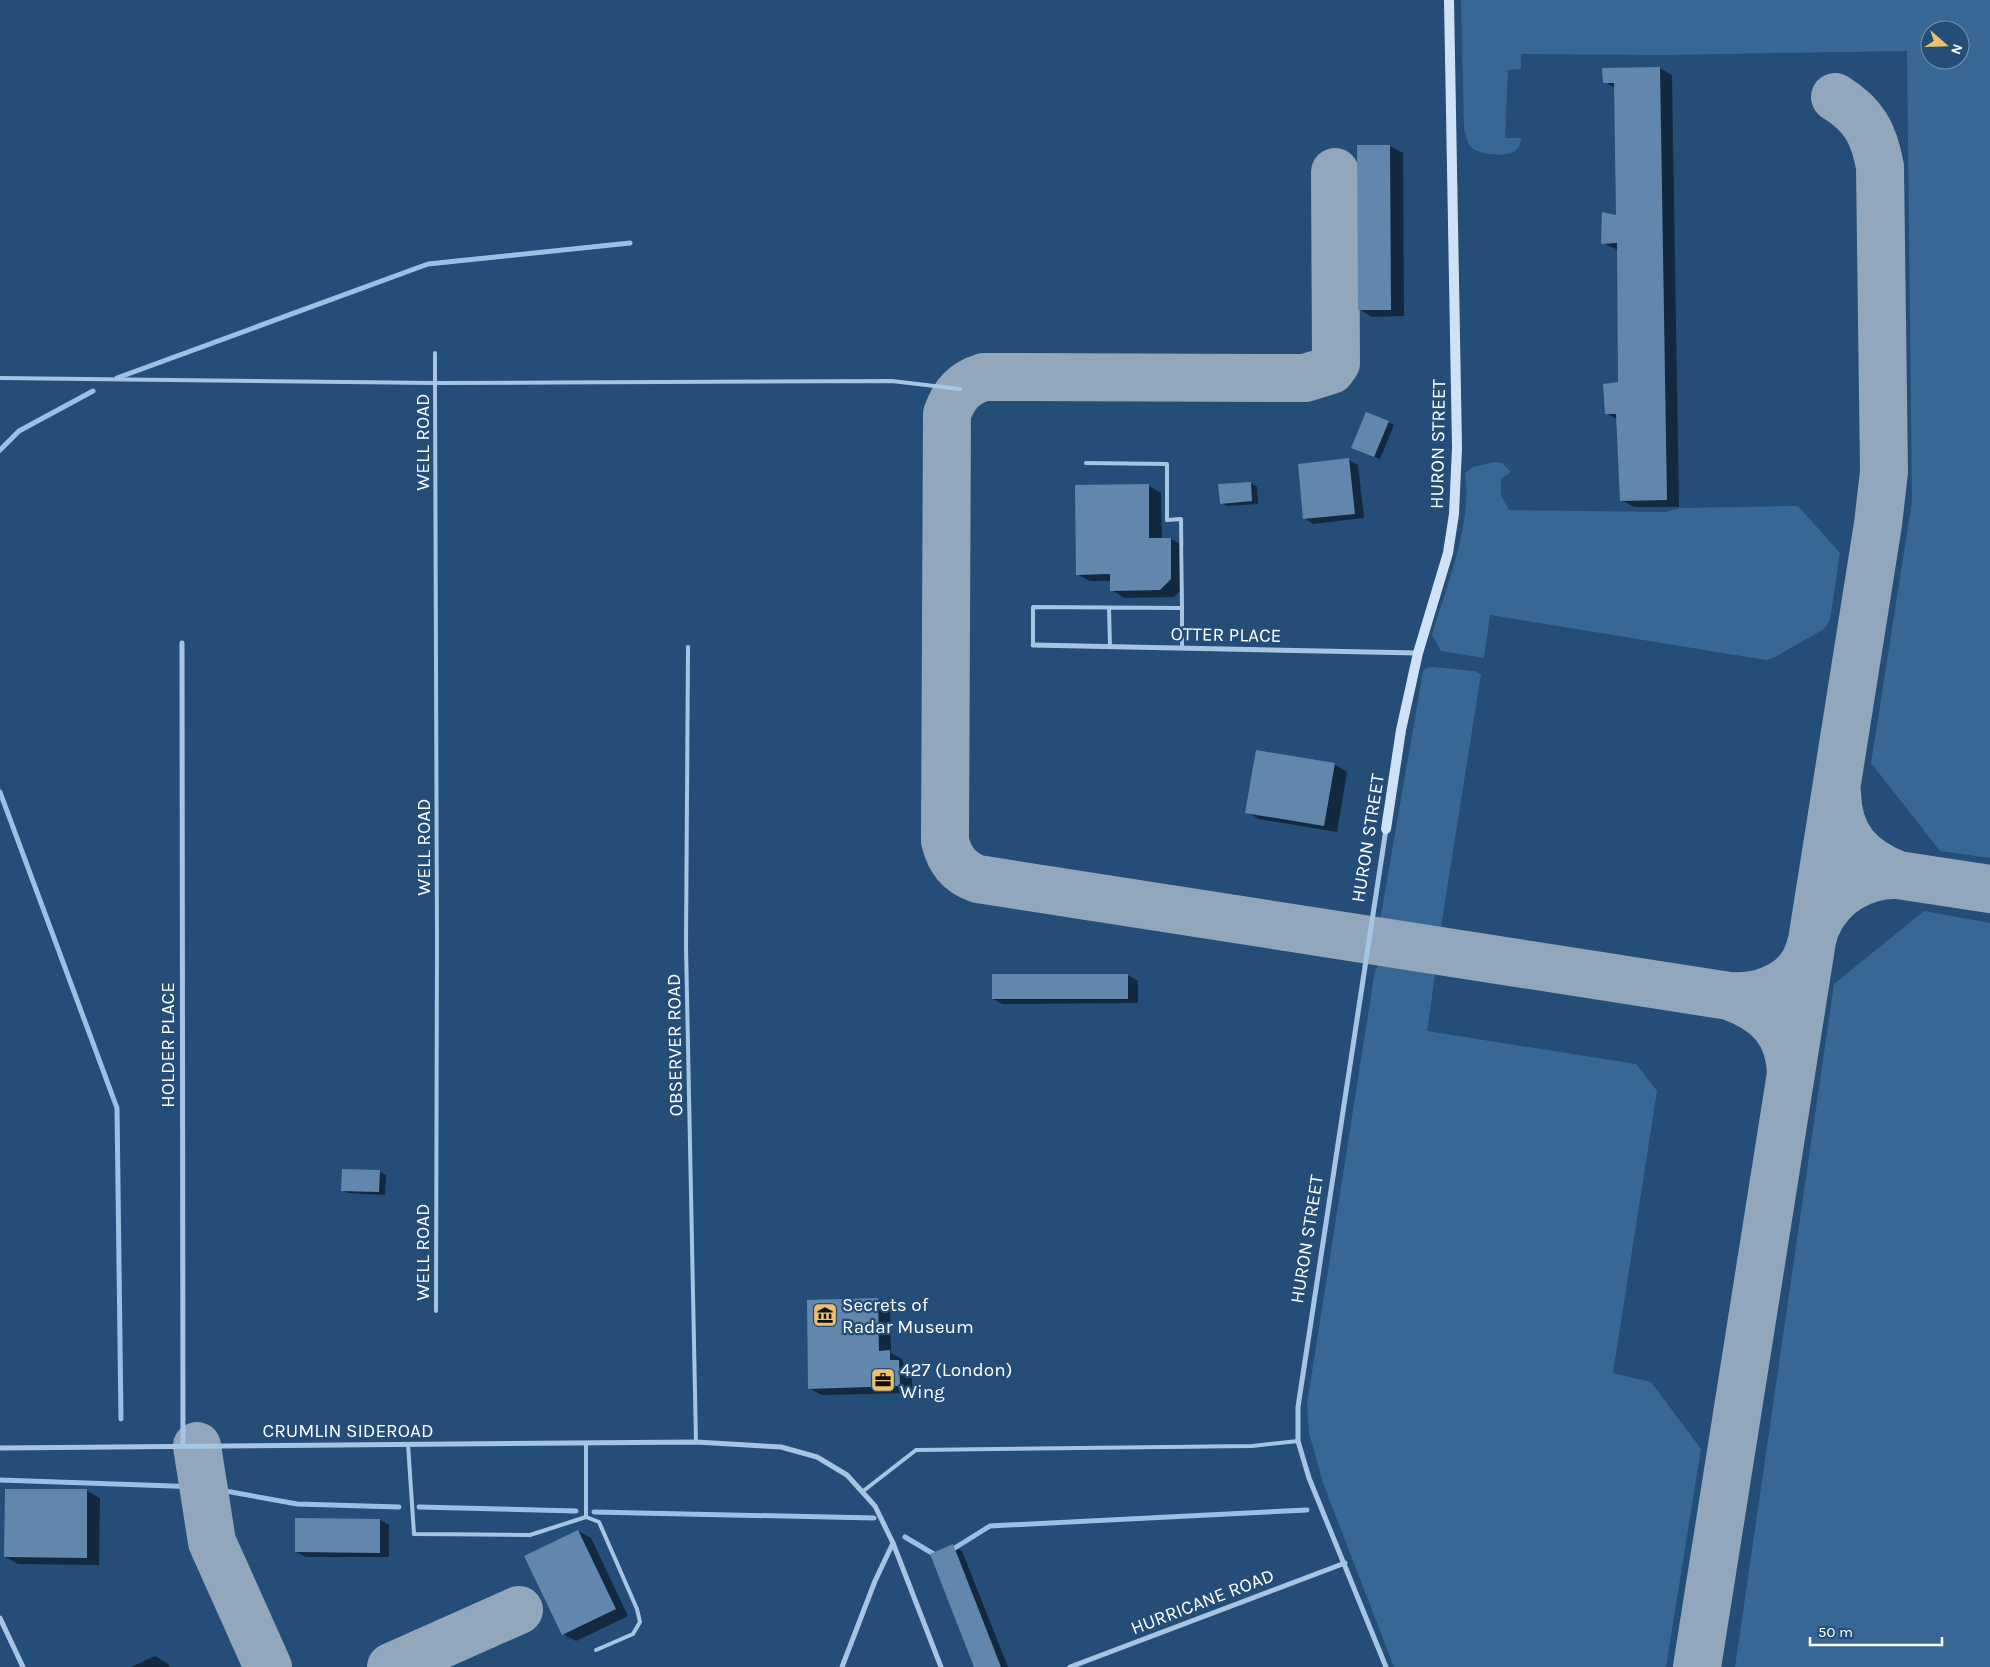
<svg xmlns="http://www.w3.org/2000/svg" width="1990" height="1667" font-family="Karla,sans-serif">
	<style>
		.green { fill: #386796; fill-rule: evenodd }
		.shadow { fill: #0007 }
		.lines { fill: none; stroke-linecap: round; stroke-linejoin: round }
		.stream { stroke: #9ac0e4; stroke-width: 5 }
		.taxiway { stroke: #92a6bc; stroke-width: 48 }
		.building { fill: #6187ac }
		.lane { stroke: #a6c5e3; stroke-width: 4 }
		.street { stroke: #a6c5e3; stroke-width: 5 }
		.secondary { stroke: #cfe1f4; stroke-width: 10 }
		.labels { text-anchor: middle; stroke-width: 4.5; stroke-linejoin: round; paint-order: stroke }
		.street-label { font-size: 19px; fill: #fff; stroke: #244d78 }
		.poi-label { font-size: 19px; fill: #fff; stroke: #244d78; text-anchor: start }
	</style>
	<rect width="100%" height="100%" fill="#244d78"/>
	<path class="green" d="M1461,0h529v858l-50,-7 -69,-88 41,-262 -5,-450 -244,4 -142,-1v15l-13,1 -3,68h16v2c-1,3 -2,8 -5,10 -8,8 -38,5 -45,-3 -4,-4 -5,-13 -7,-18zM1930,30h30v30h-30z
		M1494,462l8,1 9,9 -10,7v16l8,15 156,2 15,-4 118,-2 42,47 -10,67 -6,9 -51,29 -7,2 -276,-45 -6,43 -43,-7 -9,-16c14,-47 41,-113 33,-162l8,-6z
		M1433,667l41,4 7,3 -40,253 -7,3 -54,-9 43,-250 4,-3z
		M1924,911l66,12v744h-255l99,-683z
		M1382,962l40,6 13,7 -8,56 209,33 21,27 -44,282 38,9 50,67 -35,218h-272l-71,-184 -14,-50 -2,-29 68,-434z"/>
	<path class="shadow" d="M1659,68l13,7 7,432h-45l-13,-7 -3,-80 -12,-7 13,-30 -1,-133 -15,-7 14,-27 -2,-128 -10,-6z
		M1359,146h31l13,7 1,163 -32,1 -13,-8z
		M1388,422l6,3 -14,34 -21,-8z
		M1349,460l9,5 6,53 -51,6 -9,-6z
		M1251,483l6,4 1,17 -31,2 -6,-3z
		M1148,485l13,8 1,46h9l13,7v41l-10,10 -50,1 -12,-8 -1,-9h-21l-13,-7z
		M1334,764l13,8 -10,60 -78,-13 -12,-7z
		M993,975h135l10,6v22l-136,1 -9,-5z
		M380,1172l6,3 -1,20 -37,-2 -6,-3z
		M877,1300l13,7 1,46 11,6 1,4 9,5v25l-90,2 -13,-7z
		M87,1491l13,7 -1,67 -81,-1 -13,-7z
		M380,1520l9,5v32h-83l-10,-5z
		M578,1531l13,7 37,78 -52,25 -13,-7z
		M953,1546l9,5 46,116h-32z
		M155,1656l13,8 2,3h-39z"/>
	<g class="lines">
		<path class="stream" d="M117,378l311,-114 202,-21
			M0,450l19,-19 74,-40
			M0,792l117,316 4,311
			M0,1480l201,7
			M209,1488l88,16 102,3
			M419,1507l157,4
			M594,1512l280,6
			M905,1537l32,19
			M950,1551l40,-25 317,-16"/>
		<path class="taxiway" d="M1335,172l1,191 -5,7 -26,8 -321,-1c-20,6 -30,17 -37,37l-2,427c5,20 14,31 33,38l751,117
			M1898,875l92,14
			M1791,1074c-1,-42 -23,-64 -62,-78 26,2 57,-7 72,-29 9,-12 10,-26 15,-40 14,-33 46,-53 82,-52 -39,-15 -60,-39 -61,-82
			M197,1446l15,96 56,125
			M391,1667l128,-57
			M1697,1667l181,-1143 6,-52 -4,-305c-6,-34 -16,-52 -45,-70"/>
	</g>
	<path class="building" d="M1660,67l7,433 -47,1 -4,-87h-11l-2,-30 15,-2 -1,-139 -16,1 1,-32 14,3 -2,-132h-11l-1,-15z
		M1357,145h33l1,165h-33z
		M1366,412l23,9 -15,36 -23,-9z
		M1349,458l6,56 -52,5 -5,-55z
		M1251,482l1,19 -32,3 -2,-20z
		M1149,484v54h22v41l-11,11 -50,1v-17l-34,1 -1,-90z
		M1256,750l79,13 -11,63 -79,-13z
		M992,974h136v25h-136z
		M342,1169l38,1 -1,22 -38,-1z
		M878,1298l1,53 11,-1v10h9l1,26 -92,3 -1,-89z
		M5,1489h82v69l-83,-1z
		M295,1518l85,1v34l-85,-1z
		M578,1530l38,79 -54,26 -38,-79z
		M953,1544l48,123h-27l-44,-113z"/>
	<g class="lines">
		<path class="lane" d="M435,353v30
			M0,378l435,5 457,-2 68,8
			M435,383l2,559 -1,369
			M1109,608l1,39
			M1182,608v40
			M1033,645v-38l149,1 -1,-89 -14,1v-56l-81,-1
			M688,647l-2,299 10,496
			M408,1444l6,90 116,1 56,-18v-74
			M862,1492l54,-42 336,-4 46,-5
			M586,1517l13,5 38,87 3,13 -7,12 -37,16"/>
		<path class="street" d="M182,643l1,803
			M1033,645l385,8
			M1386,829l-88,578v34l11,37 77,189
			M0,1448l696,-6 85,5 36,10 30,18 28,31 18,37 48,124
			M0,1618l23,49
			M842,1667l33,-86 18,-38
			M1070,1667l275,-104"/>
		<path class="secondary" d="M1386,829l15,-99 17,-77 30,-100 6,-39 3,-66 -8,-448"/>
	</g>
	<defs>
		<symbol id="museum-square" viewBox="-11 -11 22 22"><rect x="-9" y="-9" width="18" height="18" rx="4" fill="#edc06a" stroke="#244d78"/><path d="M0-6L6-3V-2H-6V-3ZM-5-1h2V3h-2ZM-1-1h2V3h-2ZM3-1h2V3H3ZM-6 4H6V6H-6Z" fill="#111"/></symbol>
		<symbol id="office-square" viewBox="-11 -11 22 22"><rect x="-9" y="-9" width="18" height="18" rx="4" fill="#edc06a" stroke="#244d78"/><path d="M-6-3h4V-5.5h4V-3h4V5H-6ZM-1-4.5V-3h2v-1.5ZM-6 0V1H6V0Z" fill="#111"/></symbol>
	</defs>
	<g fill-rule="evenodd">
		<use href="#museum-square" x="811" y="1301" width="28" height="28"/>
		<use href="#office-square" x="869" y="1366" width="28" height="28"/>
	</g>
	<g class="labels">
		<g class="street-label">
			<text transform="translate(422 442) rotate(-90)" y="7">WELL ROAD</text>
			<text transform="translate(1437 444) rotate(-89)" y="7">HURON STREET</text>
			<text transform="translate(1226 634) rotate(1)" y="7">OTTER PLACE</text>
			<text transform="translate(1367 838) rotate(-81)" y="7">HURON STREET</text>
			<text transform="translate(423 847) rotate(-90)" y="7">WELL ROAD</text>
			<text transform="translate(167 1045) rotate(-90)" y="7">HOLDER PLACE</text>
			<text transform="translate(674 1045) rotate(-91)" y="7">OBSERVER ROAD</text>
			<text transform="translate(1306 1239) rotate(-81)" y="7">HURON STREET</text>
			<text transform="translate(422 1252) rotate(-90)" y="7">WELL ROAD</text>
			<text x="348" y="1437">CRUMLIN SIDEROAD</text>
			<text transform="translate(1202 1601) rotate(-21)" y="7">HURRICANE ROAD</text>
		</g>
		<g class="poi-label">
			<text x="842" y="1311">Secrets of<tspan x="842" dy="22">Radar Museum</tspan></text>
			<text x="900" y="1376">427 (London)<tspan x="900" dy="22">Wing</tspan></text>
		</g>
	</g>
	<g transform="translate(1945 45) rotate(110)"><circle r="24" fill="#244d78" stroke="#7c94ae"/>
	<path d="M0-4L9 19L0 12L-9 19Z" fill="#edc06a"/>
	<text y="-8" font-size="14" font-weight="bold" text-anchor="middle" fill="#ffffff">N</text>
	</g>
	<path d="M1810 1637v8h132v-8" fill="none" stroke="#ffffff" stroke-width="2.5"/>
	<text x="1818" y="1637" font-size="15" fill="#ffffff" stroke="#244d78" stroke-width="4" paint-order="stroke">50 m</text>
</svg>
